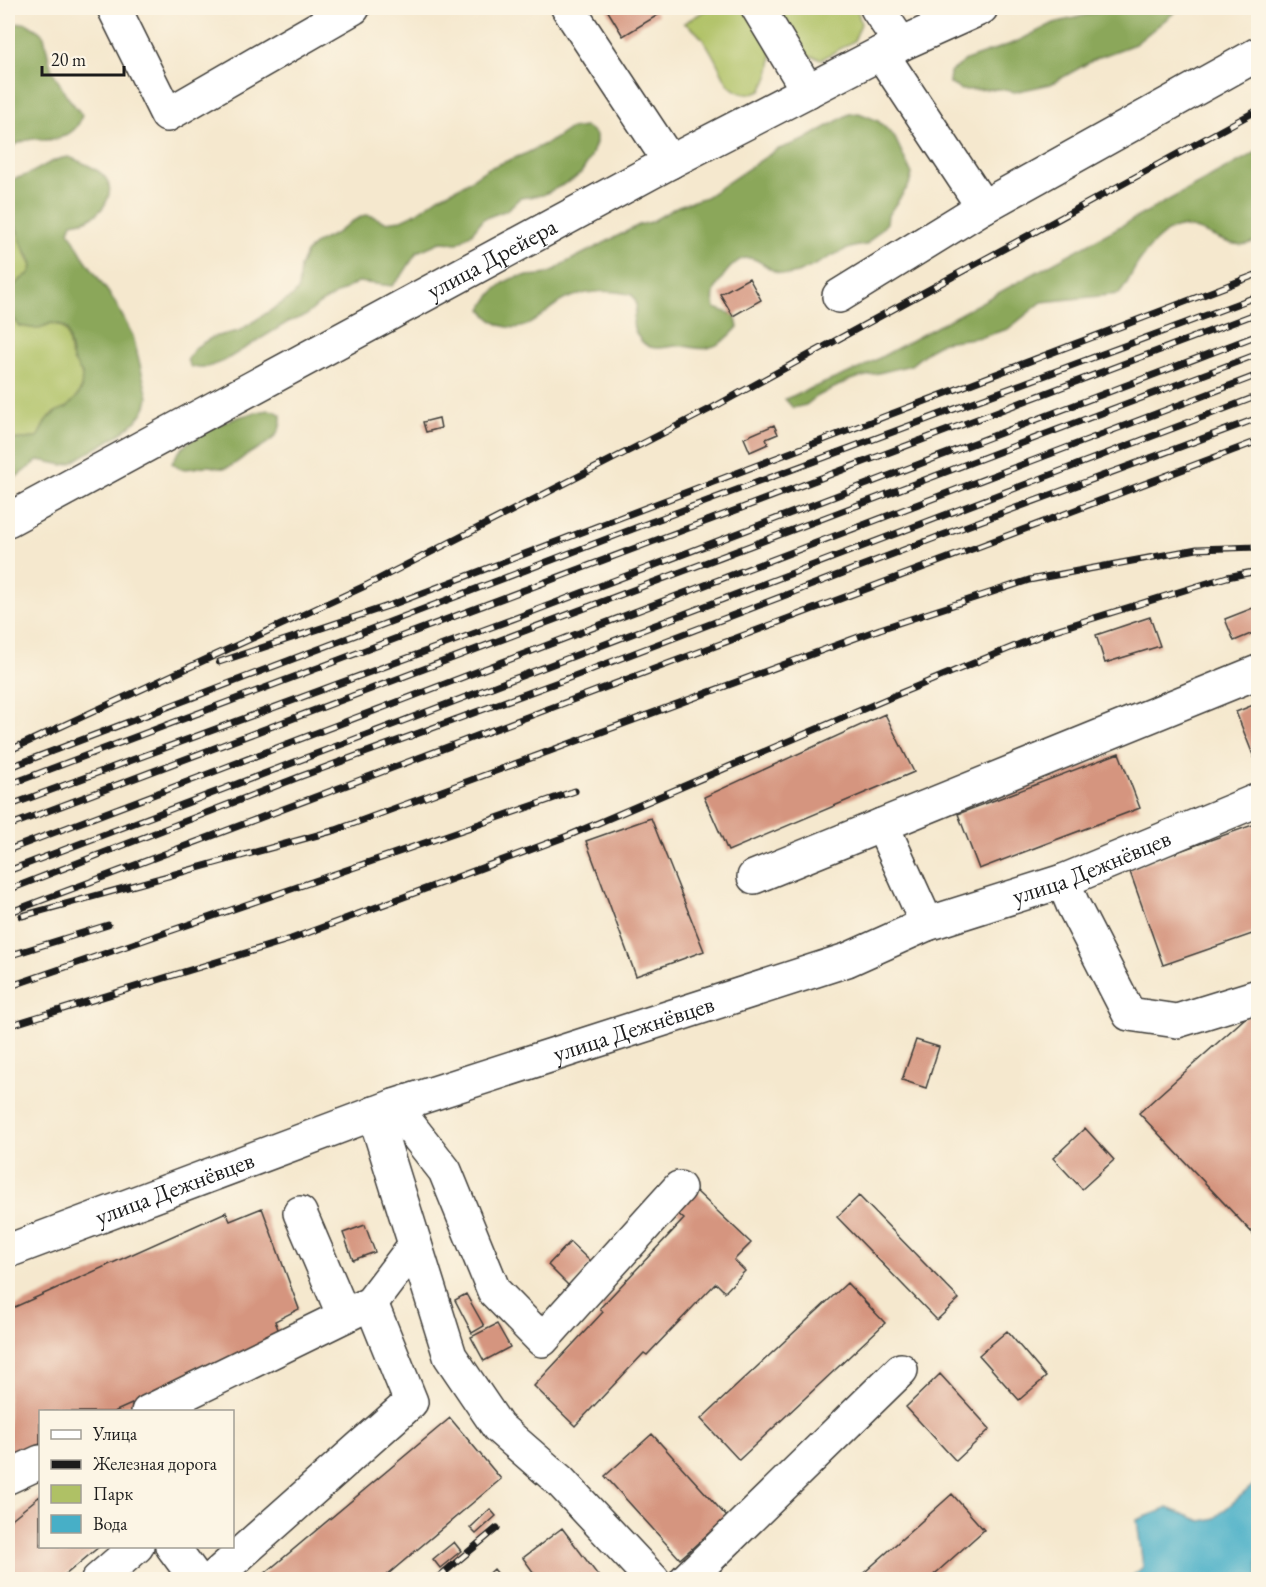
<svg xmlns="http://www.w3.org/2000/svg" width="1266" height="1587" font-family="'EB Garamond',serif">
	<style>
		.green { fill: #afc165; stroke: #666e40; stroke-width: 1.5 }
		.forest { fill: #8ba75a; stroke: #54623b; stroke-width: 1.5 }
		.water { fill: #47afc7; stroke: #326672; stroke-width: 1.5 }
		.building { fill: #d5957f }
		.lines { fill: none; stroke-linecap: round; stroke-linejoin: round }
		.minor-casing { stroke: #3d3b37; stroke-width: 36 }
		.major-casing { stroke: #3d3b37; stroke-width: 36 }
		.minor { stroke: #fff; stroke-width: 33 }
		.major { stroke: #fff; stroke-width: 33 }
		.rail-casing { stroke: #1c1c1c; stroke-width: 7 }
		.rail { stroke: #fcf5e5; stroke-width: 4.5; stroke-dasharray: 14; stroke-linecap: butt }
		.labels { text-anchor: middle; stroke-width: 4.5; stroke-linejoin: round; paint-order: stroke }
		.street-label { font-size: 24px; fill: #1c1c1c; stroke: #fcf5e5 }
	</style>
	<rect width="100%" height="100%" fill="#fcf5e5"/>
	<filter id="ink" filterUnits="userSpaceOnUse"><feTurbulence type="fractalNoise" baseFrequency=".0167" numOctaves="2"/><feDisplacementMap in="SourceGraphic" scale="12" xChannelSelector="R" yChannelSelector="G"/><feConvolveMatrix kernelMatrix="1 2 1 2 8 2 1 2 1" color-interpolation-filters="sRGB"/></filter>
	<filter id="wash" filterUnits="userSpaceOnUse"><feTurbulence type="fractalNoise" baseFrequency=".008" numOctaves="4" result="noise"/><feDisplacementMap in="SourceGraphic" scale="24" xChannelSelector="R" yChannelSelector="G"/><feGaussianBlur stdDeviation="1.35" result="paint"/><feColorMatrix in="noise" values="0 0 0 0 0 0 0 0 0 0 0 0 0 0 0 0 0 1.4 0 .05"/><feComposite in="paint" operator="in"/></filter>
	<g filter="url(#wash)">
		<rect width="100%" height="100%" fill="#f5e8ce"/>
		<path class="green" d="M707,8h45c16,34 30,47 9,83 -10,5 -21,4 -30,-4 -5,-4 -7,-11 -10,-16 -9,-18 -18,-38 -37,-48l24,-14z
			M769,8h88l4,16 -7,17 -32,18 -19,-4z
			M8,211l7,12 7,22 10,21 -2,7 -22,22z
			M8,310l11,16h26l7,-3c17,4 16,13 18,28 2,10 11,16 12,26 1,11 -5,26 -17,31 -6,3 -11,3 -16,9 -5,6 -8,14 -12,21l-29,2z"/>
		<path class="forest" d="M8,8h1l-1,11 4,5 14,-1 13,8 5,5 7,32 15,27 16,20c-4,18 -21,25 -40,25 -4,0 -4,-2 -9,-1 -9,1 -19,6 -25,11z
			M1114,8h66l-45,36 -38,14 -46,26 -37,8 -14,-3 -39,1 -12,-7 1,-11 16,-12 50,-18 38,-19z
			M859,113l19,8 16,15 18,38 -3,11 -21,30 -1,8 -21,22c-27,2 -45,20 -69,28 -33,12 -41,-43 -75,5 -7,10 -11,17 -7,30l20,7 3,12c-8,9 -17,18 -30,21 -9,2 -16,-1 -24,-2 -18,-2 -34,11 -47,-11 -9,-15 1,-21 -1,-31 0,-4 -2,-6 -4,-9 -19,-6 -44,-4 -64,3 -24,9 -35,37 -65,28 -10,-4 -15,-8 -21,-17 7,-14 19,-28 35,-32 20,-4 27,3 46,-13l76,-39 12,-3 27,-16 28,-9 70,-47 28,-10 45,-26z
			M585,127l6,3 5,5v8l-6,16 -9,14 -7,6 -31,16 -23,3 -13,12 -24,9 -11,14 -14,10 -18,-1 -23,10 -14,22 -11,12 -34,-4 -39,22 -14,12 -17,6 -64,39 -16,6h-17l-4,-7 8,-12 6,-4 12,-7 26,-6 54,-35 5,-6 2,-23 6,-14 10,-10 19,-9 16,-12 14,-7 7,1 13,6 16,-2 15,-7 23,-16 26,-13 22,-15 40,-16 26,-13 16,-11z
			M1258,151v88c-29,22 -61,-27 -91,-7 -9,7 -20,17 -26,27 -9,11 -12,24 -22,35l-77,8 -34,27 -26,8 -39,5 -11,6 -21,17 -61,15 -34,17 -10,8 -13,3 -8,-9 76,-31z
			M69,157c11,5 25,9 34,18 14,14 3,35 -13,43 -5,3 -12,4 -18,5l-3,8 14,25 32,46 18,34 15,61c-2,31 -53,49 -76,66l-9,2 -24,-5 -31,23v-43l29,-2 10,-19 12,-9 7,-2 10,-10 5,-8 1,-16 -9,-14 -6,-30 -6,-5 -9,-2 -15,6 -18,-3 -11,-16c-1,-20 5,-26 22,-37l2,-7 -2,-8 -8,-13 -7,-22 -7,-12v-32c23,0 38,-20 61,-22z
			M268,410l7,1 6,4c2,23 -15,29 -33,39 -6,4 -12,10 -19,13 -8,4 -14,-1 -22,-1 -9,0 -19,5 -28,2 -2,-1 -5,-4 -7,-5 13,-30 65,-48 96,-53z"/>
		<path class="water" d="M1258,1481v98h-129l14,-12 -6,-47 31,-12 33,13 14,-3z"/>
		<g id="blocks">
			<path class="building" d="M606,8h47l5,7 -35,21z
				M749,278l12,22 -28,16 -13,-22z
				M439,418l2,10 -15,4 -3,-10z
				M774,425l4,9 -12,5 2,5 -18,8 -6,-14z
				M1258,606v25l-24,10 -9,-22z
				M1150,617l10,29 -55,17 -9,-28z
				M1258,703v56l-3,1 -19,-48z
				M885,714l29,58 -186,79 -24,-54z
				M1119,753l21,55 -161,61 -21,-55z
				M651,818l53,133 -68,25 -50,-135z
				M1258,823v109l-95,33 -34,-96z
				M1253,1011l5,5v96l-5,4 5,6v117l-119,-126z
				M916,1040l23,7 -13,41 -24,-8z
				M1085,1128l29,32 -32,29 -29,-31z
				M695,1190l56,53 -17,17 11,11 -20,21 -9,-9 -69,72 -3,-2 -69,73 -41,-40 69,-74 -3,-4 84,-89 -9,-8z
				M859,1196l100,103 -22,21 -100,-103z
				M262,1208l37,101 -24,12 6,16 -167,75h-74v32l-32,15v-149l218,-98 4,9z
				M365,1225l10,27 -22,8 -10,-27z
				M570,1242l22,21 -23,23 -21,-21z
				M847,1283l38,40 -146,137 -38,-41z
				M466,1294l18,32 -12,7 -17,-33z
				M497,1324l13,23 -26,14 -13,-24z
				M1007,1331l39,46 -27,23 -40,-45z
				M940,1374l50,55 -34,32 -50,-54z
				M450,1418l51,61 -120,101h-124z
				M652,1434l75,83 -47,42 -75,-83z
				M952,1494l32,36 -56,50h-72z
				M40,1496v50h60l-41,34h-51v-58z
				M490,1509l6,7 -20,18 -6,-6z
				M562,1528l38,50 -3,2h-58l-16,-22z
				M454,1542l7,9 -21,17 -7,-9z
				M494,1569l9,11h-21z"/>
		</g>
	</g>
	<g filter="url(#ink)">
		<use href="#blocks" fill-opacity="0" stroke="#3d3b37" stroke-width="1.5"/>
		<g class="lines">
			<defs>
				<g id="minor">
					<path d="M114,8l53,107 186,-107"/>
					<path d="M568,8l102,154"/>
					<path d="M758,8l50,83"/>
					<path d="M877,8l24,36"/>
					<path d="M881,53l102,154"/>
					<path d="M839,296l144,-89 275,-153"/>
					<path d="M882,825l45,99"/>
					<path d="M754,877l504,-205"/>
					<path d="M1063,881l10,24 56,109 48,7 81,-25"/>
					<path d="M394,1106l51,65 49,120 48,49 137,-152"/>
					<path d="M374,1113l76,243 48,71 62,54 93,99"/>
					<path d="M300,1213l44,103"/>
					<path id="s1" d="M8,1251l386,-145 453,-146 80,-36 136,-43 195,-81"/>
					<path d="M148,1412l223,-109 44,-58"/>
					<path d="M8,1477l32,-15"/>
					<path d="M172,1546l25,34"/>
					<path d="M98,1580l39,-34"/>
					<path d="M211,1580l200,-178 -40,-99"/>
					<path d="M686,1580l215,-210"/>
				</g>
				<g id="major">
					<path id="s2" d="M8,520l662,-358 211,-109 100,-45"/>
				</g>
			</defs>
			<use href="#minor" class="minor-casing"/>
			<use href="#major" class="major-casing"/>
			<use href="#minor" class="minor"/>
			<use href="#major" class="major"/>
			<defs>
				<path id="rail" d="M219,662l172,-57 867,-331
					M8,751l357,-165 347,-178 546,-298
					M8,768l643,-246 607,-226
					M8,785l1250,-472
					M8,806l505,-187 745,-284
					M8,826l1250,-472
					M8,850l1250,-475
					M8,871l1250,-475
					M8,890l291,-113 270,-99 371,-142 318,-118
					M8,913l1250,-472
					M22,916l314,-86 544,-201 149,-49 168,-31 61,-2
					M8,956l100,-31
					M8,987l567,-196
					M8,1026l283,-87 279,-104 326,-140 156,-64 175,-54 31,-6
					M435,1580l62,-52"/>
			</defs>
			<use href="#rail" class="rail-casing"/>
			<use href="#rail" class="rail"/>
		</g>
	</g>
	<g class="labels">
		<g class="street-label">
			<text dy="8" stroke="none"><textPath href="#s2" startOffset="550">улица Дрейера</textPath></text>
			<text dy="8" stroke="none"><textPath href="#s1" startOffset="1150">улица Дежнёвцев</textPath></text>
			<text dy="8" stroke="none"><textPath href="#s1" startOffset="664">улица Дежнёвцев</textPath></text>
			<text dy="8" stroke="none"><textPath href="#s1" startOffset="178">улица Дежнёвцев</textPath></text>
		</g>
	</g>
	<rect width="1266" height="1587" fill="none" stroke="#fcf5e5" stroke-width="30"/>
	<rect x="39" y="1410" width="195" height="138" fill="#fcf5e5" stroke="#a29e95" stroke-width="1.5"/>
	<rect x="51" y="1430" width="30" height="9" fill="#ffffff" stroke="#a29e95" stroke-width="1.5"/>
	<text x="93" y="1440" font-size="18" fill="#1c1c1c">Улица</text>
	<rect x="51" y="1460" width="30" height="9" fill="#1c1c1c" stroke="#a29e95" stroke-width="1.5"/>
	<text x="93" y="1470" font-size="18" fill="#1c1c1c">Железная дорога</text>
	<rect x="51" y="1485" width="30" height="18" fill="#afc165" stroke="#a29e95" stroke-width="1.5"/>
	<text x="93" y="1500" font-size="18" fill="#1c1c1c">Парк</text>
	<rect x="51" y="1515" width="30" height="18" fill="#47afc7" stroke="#a29e95" stroke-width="1.5"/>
	<text x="93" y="1530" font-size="18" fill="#1c1c1c">Вода</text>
	<path d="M42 66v9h82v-9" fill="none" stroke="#1c1c1c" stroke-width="3"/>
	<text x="51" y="66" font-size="18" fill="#1c1c1c" stroke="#fcf5e5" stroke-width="4.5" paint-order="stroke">20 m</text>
</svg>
